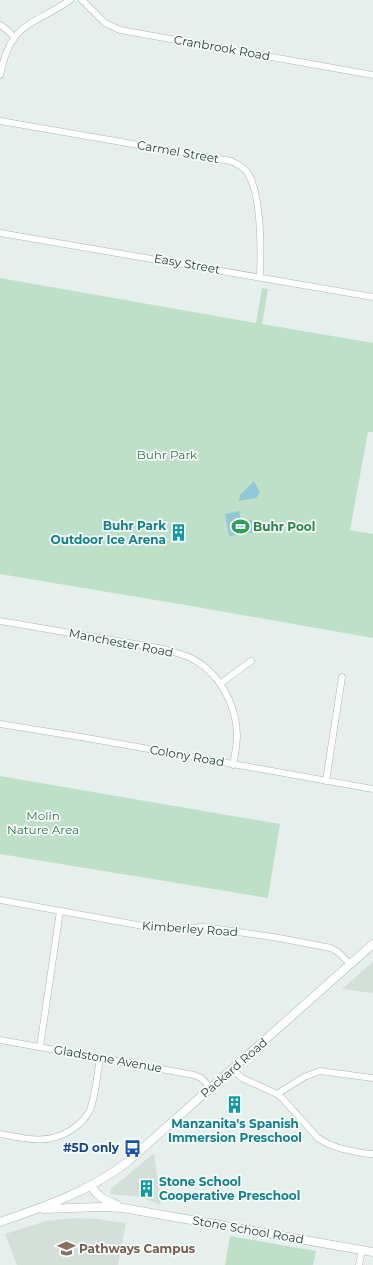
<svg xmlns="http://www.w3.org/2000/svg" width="373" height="1265" font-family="Montserrat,sans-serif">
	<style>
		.built { fill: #d4dfda }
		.green { fill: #bfe0c8 }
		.water { fill: #8ec9d4 }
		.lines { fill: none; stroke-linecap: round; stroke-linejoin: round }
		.minor-casing { stroke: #a8b8b2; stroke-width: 7 }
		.secondary-casing { stroke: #a4bbb3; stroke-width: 9 }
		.minor { stroke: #fff; stroke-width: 6 }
		.secondary { stroke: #fff; stroke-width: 8 }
		.labels { text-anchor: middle; stroke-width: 3.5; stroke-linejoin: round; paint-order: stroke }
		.street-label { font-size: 12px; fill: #24423a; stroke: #f7fbf9 }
		.park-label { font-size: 12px; fill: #2d7a4b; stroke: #f7fbf9 }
		.culture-label { font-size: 12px; font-weight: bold; fill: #0d838f; stroke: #f7fbf9; text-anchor: end }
		.leisure-label { font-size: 12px; font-weight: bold; fill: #27864d; stroke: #f7fbf9; text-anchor: start }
		.transit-label { font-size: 12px; font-weight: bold; fill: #164399; stroke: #f7fbf9; text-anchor: end }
		.education-label { font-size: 12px; font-weight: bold; fill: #785e54; stroke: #f7fbf9; text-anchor: start }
	</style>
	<rect width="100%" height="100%" fill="#e6efeb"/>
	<path class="built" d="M373,962v31l-31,-4z
		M154,1153l7,52 -21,-8 -30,-3 1,-5z
		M74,1218l23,1 29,4 -8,42h-101l-12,-31 41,-13z"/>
	<path class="green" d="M0,278l256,45 6,-35 6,1 -6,35 111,19v89h-5l-18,98 23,4v104l-188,-33 -185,-31z
		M0,776l280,48 -12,74 -268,-44z
		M230,1236l86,15 -3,14h-88z"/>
	<path class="water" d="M254,481l6,12 -4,5 -17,3 1,-6z
		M239,511l2,11 11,-2 2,12 -25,4 -4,-22z"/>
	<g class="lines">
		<defs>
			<path id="minor" d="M82,0l23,23 15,7 253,45
				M0,25l6,4 8,8
				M0,75c11,-54 31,-48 70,-75
				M0,121l231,40c6,3 11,5 15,10 16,19 15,81 14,105
				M0,233l373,64
				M0,621l164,28c9,3 19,5 27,9 28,14 45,46 46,76 0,10 -2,21 -4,31
				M220,684l31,-23
				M0,724l87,14 286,51
				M326,781l16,-104
				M0,900l154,28 13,1 36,-2 15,2 61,9 52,10 7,4 12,12
				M0,1040l194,35 7,3 10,10
				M40,1047l20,-136
				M232,1069l10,9 35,16 6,5 35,39c16,11 33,13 51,16h4
				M277,1094l27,-17 16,-6 53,7
				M0,1134c26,5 48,11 71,-4 8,-5 15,-12 19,-20 6,-16 7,-35 10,-52
				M359,1265l3,-15"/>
			<path id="secondary" d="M91,1186c8,12 13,14 26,19
				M44,1209l56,-2 23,1 250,44
				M0,1222c46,-16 86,-29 126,-59l247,-219"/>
		</defs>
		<use href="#minor" class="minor-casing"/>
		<use href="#secondary" class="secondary-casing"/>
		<use href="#minor" class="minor"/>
		<use href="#secondary" class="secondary"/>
	</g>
	<defs>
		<symbol id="stadium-bare" viewBox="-9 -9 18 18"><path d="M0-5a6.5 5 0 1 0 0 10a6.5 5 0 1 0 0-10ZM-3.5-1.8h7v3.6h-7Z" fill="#2e9e5b" stroke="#f7fbf9" stroke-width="2.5" paint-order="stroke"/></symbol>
		<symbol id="building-bare" viewBox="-9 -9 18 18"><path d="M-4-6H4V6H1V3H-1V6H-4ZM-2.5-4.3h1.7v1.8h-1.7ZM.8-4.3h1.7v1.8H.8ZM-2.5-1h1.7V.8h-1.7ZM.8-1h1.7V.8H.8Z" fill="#0f9aa8" stroke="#f7fbf9" stroke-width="2.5" paint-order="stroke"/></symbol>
		<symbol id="bus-bare" viewBox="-9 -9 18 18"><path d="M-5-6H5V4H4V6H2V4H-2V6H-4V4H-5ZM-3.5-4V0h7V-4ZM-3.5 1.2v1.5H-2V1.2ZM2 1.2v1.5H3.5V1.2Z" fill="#1a4fb4" stroke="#f7fbf9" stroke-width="2.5" paint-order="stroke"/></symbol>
		<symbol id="school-bare" viewBox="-9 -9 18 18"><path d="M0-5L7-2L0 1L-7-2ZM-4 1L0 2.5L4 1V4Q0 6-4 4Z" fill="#8d6e63" stroke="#f7fbf9" stroke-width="2.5" paint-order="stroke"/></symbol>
	</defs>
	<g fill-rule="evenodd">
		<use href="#stadium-bare" x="228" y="514" width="25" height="25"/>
		<use href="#building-bare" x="166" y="520" width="25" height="25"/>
		<use href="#building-bare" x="222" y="1092" width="25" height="25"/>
		<use href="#bus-bare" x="120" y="1136" width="25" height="25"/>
		<use href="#building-bare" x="134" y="1176" width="25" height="25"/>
		<use href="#school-bare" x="54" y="1236" width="25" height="25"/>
	</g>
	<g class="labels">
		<g class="street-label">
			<text transform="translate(222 48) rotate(10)" y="4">Cranbrook Road</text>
			<text transform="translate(178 152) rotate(10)" y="4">Carmel Street</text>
			<text transform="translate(187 264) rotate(10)" y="4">Easy Street</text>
			<text transform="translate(121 643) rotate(11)" y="4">Manchester Road</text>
			<text transform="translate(187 756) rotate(10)" y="4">Colony Road</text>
			<text transform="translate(190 929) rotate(4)" y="4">Kimberley Road</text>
			<text transform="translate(108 1059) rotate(10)" y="4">Gladstone Avenue</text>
			<text transform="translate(234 1068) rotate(-41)" y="4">Packard Road</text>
			<text transform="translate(248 1230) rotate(10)" y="4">Stone School Road</text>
		</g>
		<g class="park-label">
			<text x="167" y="459">Buhr Park</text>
			<text x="43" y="820">Molin<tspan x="43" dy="14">Nature Area</tspan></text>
		</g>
		<g class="culture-label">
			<text x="166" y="530">Buhr Park<tspan x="166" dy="14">Outdoor Ice Arena</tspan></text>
			<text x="235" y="1128" text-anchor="middle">Manzanita's Spanish<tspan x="235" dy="14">Immersion Preschool</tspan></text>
			<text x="159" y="1186" text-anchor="start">Stone School<tspan x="159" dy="14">Cooperative Preschool</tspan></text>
		</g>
		<g class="leisure-label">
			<text x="253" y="531">Buhr Pool</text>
		</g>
		<g class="transit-label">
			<text x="119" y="1152">#5D only</text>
		</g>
		<g class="education-label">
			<text x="79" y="1253">Pathways Campus</text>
		</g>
	</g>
</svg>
